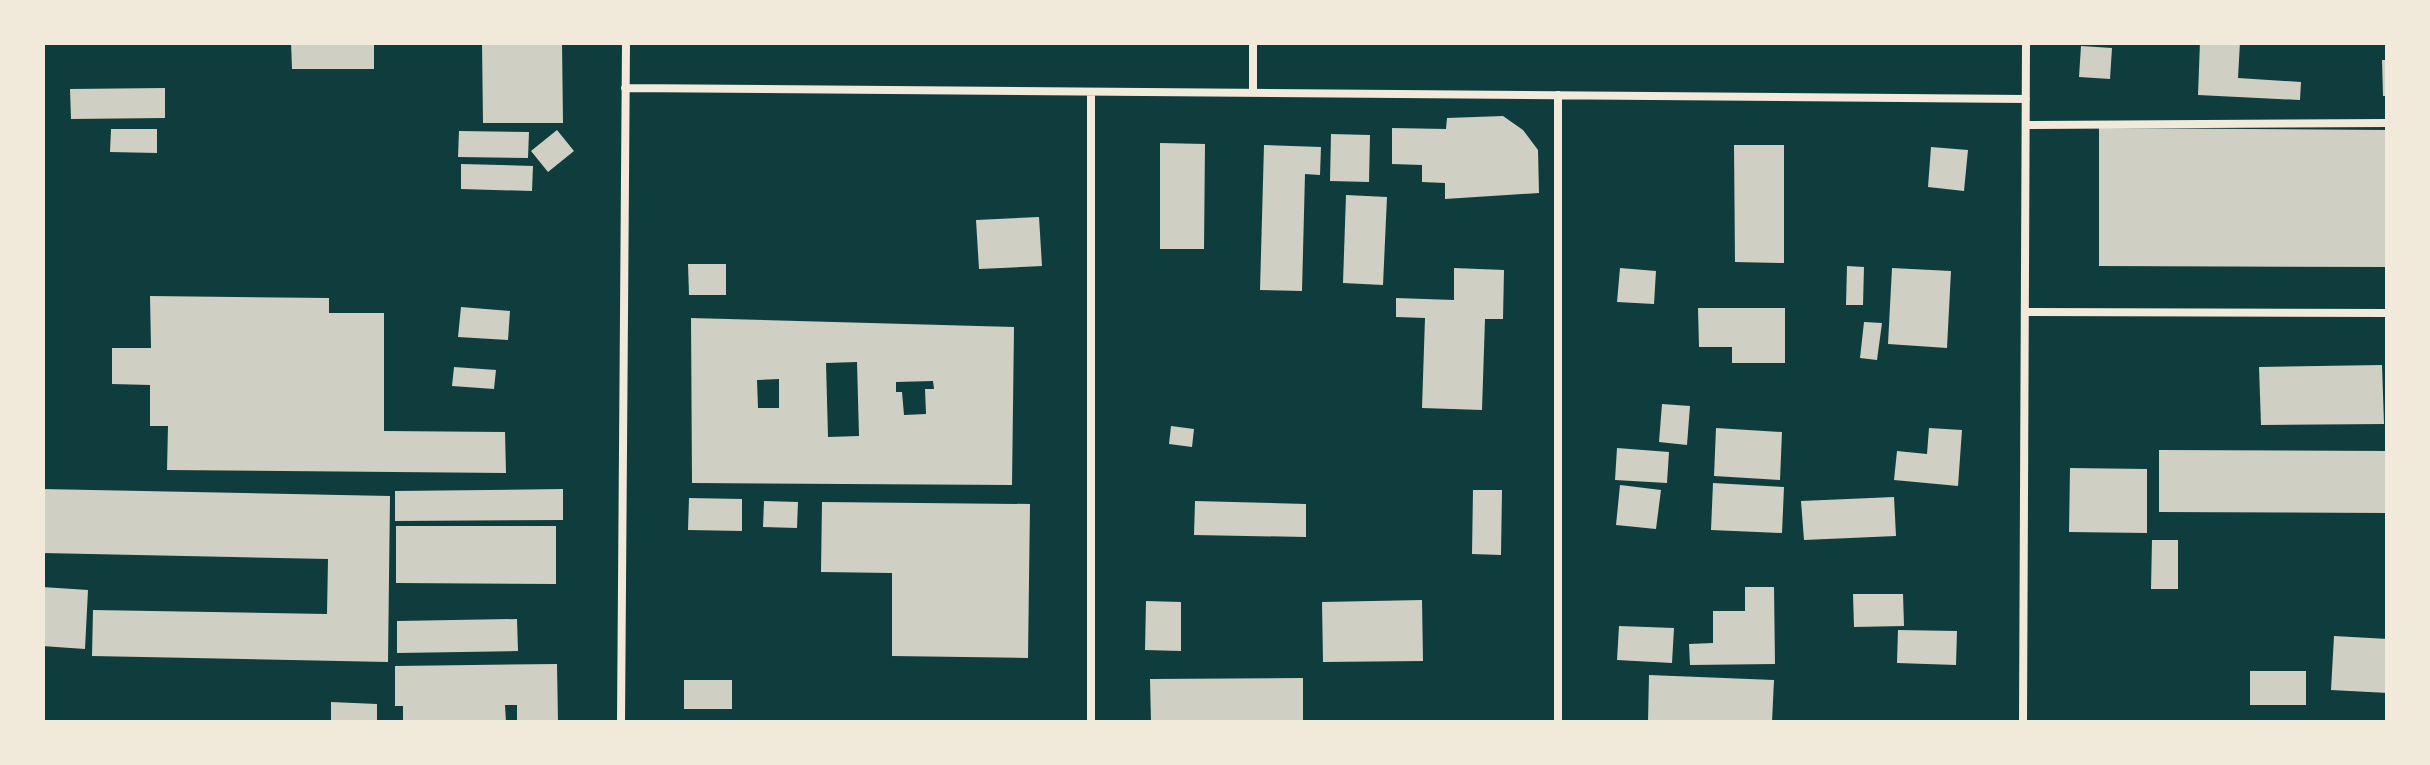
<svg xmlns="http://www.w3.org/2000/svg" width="2430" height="765" font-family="Barlow,sans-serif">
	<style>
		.building { fill: #cfcfc3; fill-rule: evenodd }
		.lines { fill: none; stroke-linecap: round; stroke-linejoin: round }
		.service { stroke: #f1e9da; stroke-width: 8 }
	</style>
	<rect width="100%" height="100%" fill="#0f3d3e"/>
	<path class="building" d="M291,42h83v27h-82z
		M482,42h80l1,81h-80z
		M2200,42h40l-2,36 63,4 -1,18 -102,-5z
		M2081,46l31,2 -2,31 -31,-2z
		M2382,60h6v36h-5z
		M165,88v30l-94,1 -1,-30z
		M1503,116l20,14 15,20 1,43 -94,6v-16l-23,-1v-17l-30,-1v-36l54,1 1,-11z
		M2099,128l289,2v137l-289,-1z
		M111,129h46v24l-47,-1z
		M557,130l17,21 -26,21 -17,-21z
		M459,131l70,1 -1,26 -70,-1z
		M1331,134l39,1 -1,47 -39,-1z
		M1160,143l45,1 -1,105h-44z
		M1264,145l57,2 -1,28 -15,-1 -3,117 -42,-1z
		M1734,145h50v118l-49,-1z
		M1931,147l37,3 -4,41 -36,-4z
		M461,164l72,2 -1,25 -71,-2z
		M1346,195l41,2 -4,88 -40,-2z
		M1039,217l3,49 -63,3 -3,-49z
		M688,264h38v31h-37z
		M1847,266l17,1 -1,38h-17z
		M1454,268l50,2 -1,49h-18l-3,91 -60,-2 3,-90 -29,-1v-19l58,2z
		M1620,268l36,3 -2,33 -37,-2z
		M1892,268l59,3 -4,77 -59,-4z
		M150,296l179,2v15h55v118l121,1 1,41 -339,-3 1,-44h-18v-41l-38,-1v-36h39z
		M461,307l49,4 -2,29 -50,-3z
		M1698,308h87v55h-53v-16h-33z
		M691,318l323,9 -2,158 -320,-2zM857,362l2,74 -31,1 -2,-74zM779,379v29h-21l-1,-28zM933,381l1,8h-9l1,25 -22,1 -2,-23h-6v-10z
		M1864,322l18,1 -5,37 -17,-2z
		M2382,365l2,59 -123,1 -2,-58z
		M454,367l42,3 -2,19 -42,-3z
		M1662,404l28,2 -3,39 -28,-3z
		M1171,426l23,3 -2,18 -23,-3z
		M1716,428l66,4 -2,48 -66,-4z
		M1929,428l33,2 -4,56 -64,-6 3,-29 30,3z
		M1617,448l52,4 -2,31 -52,-3z
		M2159,450l229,1v62l-229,-1z
		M2070,468l77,1v64l-78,-1z
		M1713,483l71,4 -2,46 -71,-3z
		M1620,485l41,5 -5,39 -40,-4z
		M42,489l348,7 -2,166 -296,-6 1,-46 234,4 1,-55 -286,-6z
		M563,489v31l-168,1v-30z
		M1473,490h29l-1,65 -29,-1z
		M1894,497l2,39 -92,4 -3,-39z
		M689,498l53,1v32l-54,-1z
		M764,501l34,1 -1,26 -34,-1z
		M1195,501l111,3v33l-112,-2z
		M822,502l208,2 -2,154 -136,-2v-83l-71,-1z
		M396,526h160v58l-160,-1z
		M2152,540h26v49h-27z
		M42,587l46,3 -3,59 -43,-3z
		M1745,587h29l1,77 -85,1 -1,-21 24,-1v-32h32z
		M1853,594h50l1,32 -50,1z
		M1422,600l1,61 -100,1 -1,-60z
		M1146,601l35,1v49l-36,-1z
		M517,619l1,32 -121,2v-32z
		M1619,626l55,2 -2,35 -55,-3z
		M1898,630l59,1 -1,34 -59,-2z
		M2334,636l54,3v54l-57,-3z
		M557,664l1,58h-41v-17h-12l1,17h-103v-16h-8v-40z
		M2250,671h56v34h-56z
		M1649,675l125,5 -2,42h-124z
		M1303,678v44h-152l-1,-43z
		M684,680h48v29h-48z
		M331,702l46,2v18h-46z"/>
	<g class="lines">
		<path class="service" d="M625,88l1401,11
			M1253,93v-51
			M2026,125l362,-2
			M2025,312l363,1
			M621,722l5,-680
			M1091,722v-630
			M1558,722v-627
			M2023,722l3,-680"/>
	</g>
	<rect width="2430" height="765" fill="none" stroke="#f1e9da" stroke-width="90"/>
</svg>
